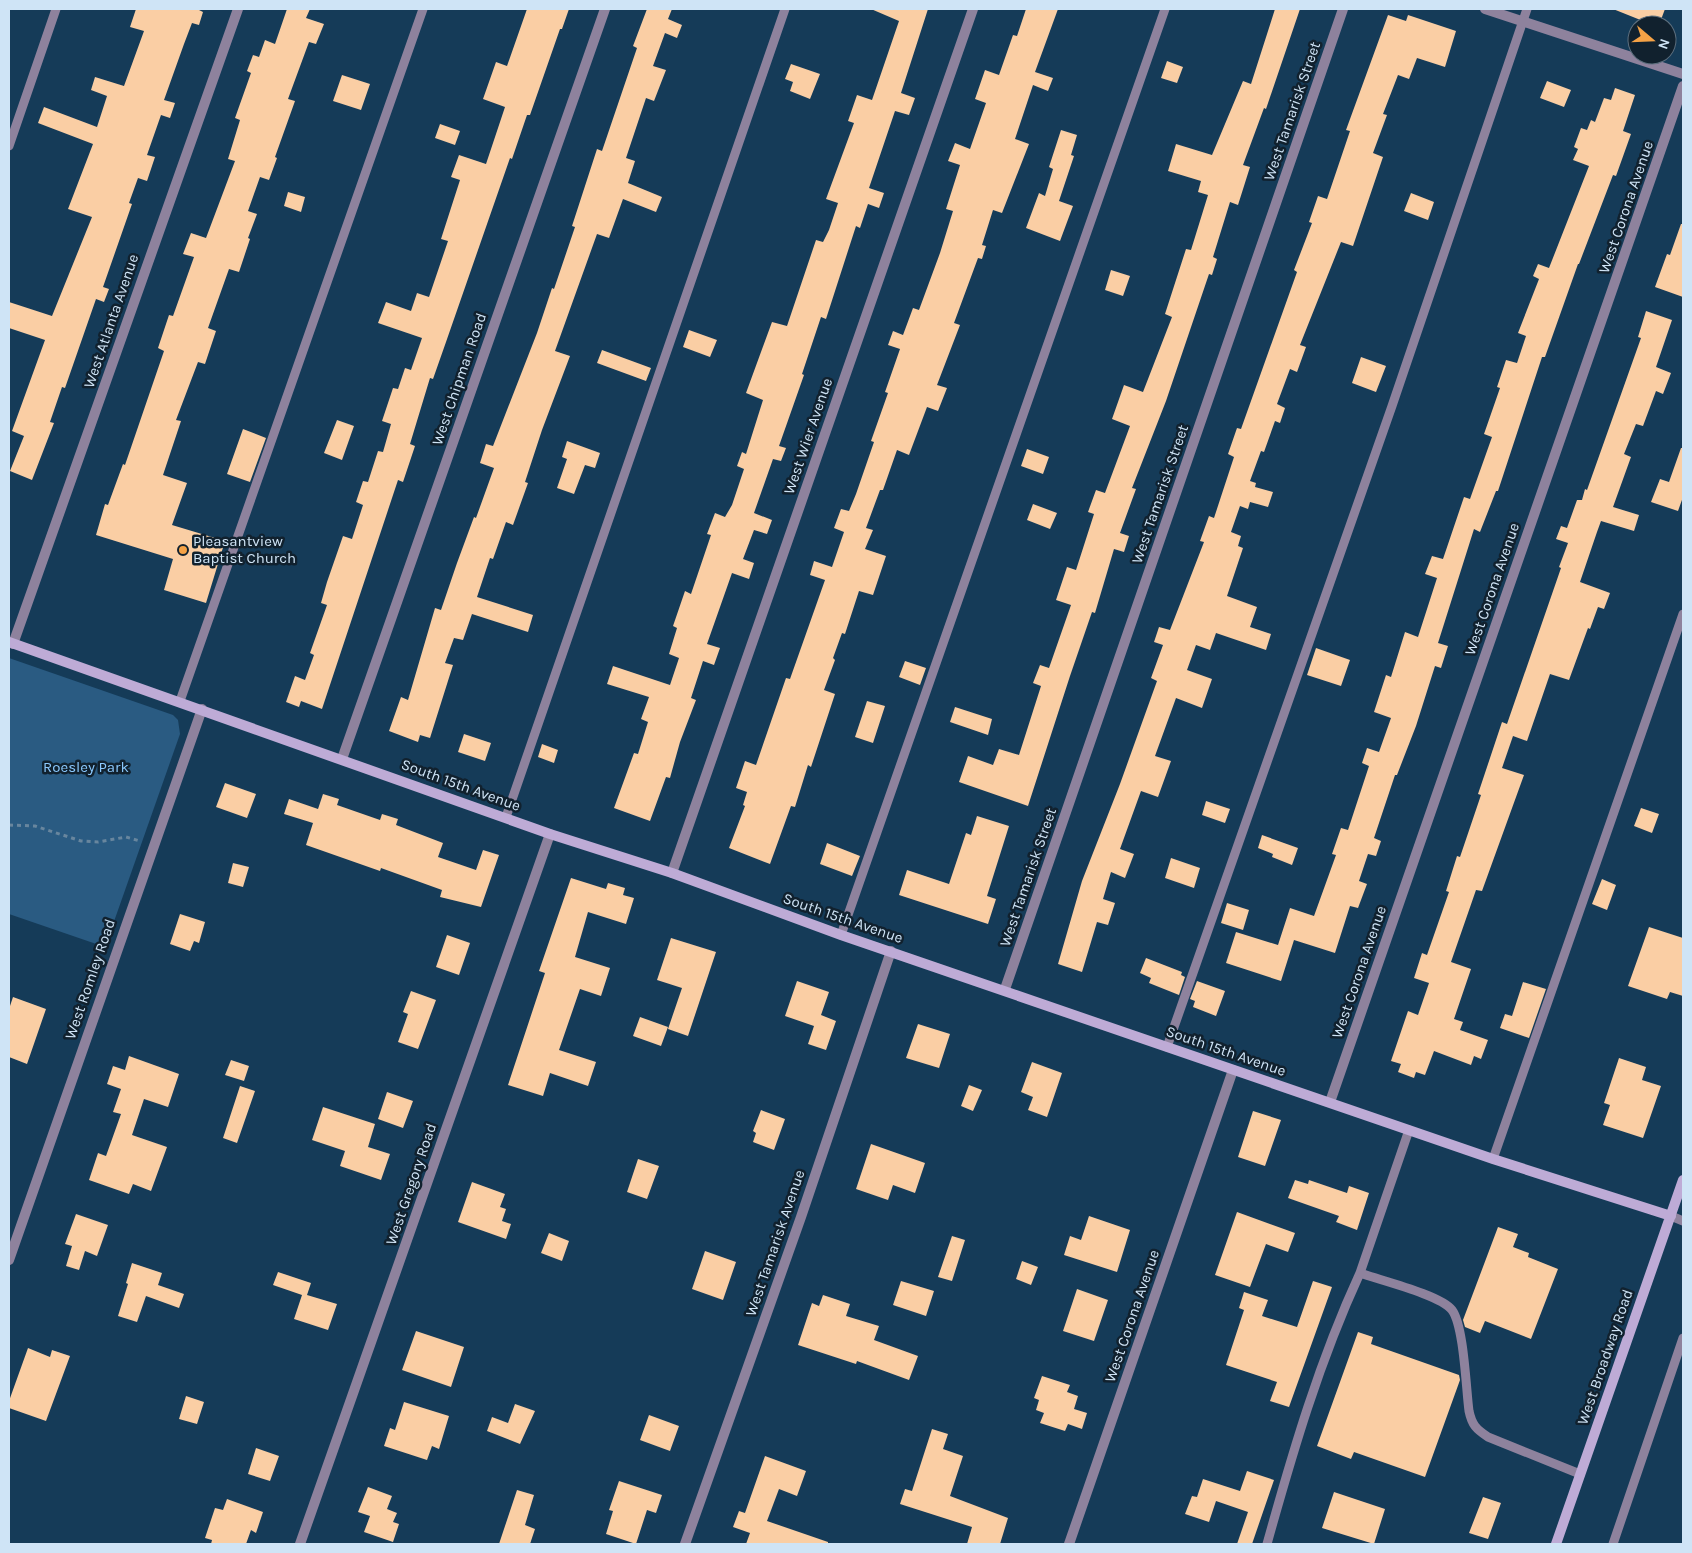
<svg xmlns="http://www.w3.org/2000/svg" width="1692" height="1553" font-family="Karla,sans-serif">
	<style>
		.green { fill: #2a5b82 }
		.building { fill: #facea4 }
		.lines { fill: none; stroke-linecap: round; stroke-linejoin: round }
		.path { stroke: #68869e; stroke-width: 3; stroke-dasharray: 4 4; stroke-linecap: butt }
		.lane { stroke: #8e829d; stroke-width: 9 }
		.street { stroke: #8e829d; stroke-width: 10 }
		.secondary { stroke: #beabd6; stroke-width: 10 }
		.poi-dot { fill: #f5a246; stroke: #11212e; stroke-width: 2 }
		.labels { text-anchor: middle; stroke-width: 5; stroke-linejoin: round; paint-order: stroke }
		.street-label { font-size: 15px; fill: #cfe4f6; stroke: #11212e }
		.poi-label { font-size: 15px; fill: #cfe4f6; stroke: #11212e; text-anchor: start }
		.park-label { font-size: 15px; fill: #8bc9fe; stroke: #11212e }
	</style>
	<rect width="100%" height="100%" fill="#153b58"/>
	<path class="green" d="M9,658l164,57 5,5 2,14 -75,213 -96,-33z"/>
	<path class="building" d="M136,9h61l6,3 -4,13 -7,-2 -8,21 -20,56 11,3 -5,15 -9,-3 -14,40 8,2 -8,24 -9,-3 -9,25 3,1 -29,83 6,2 -5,13 -8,-3 -31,89 -3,-1 -12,35 4,1 -22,57 -22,-9 14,-35 -12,-5 33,-91 -36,-12v-26l43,14 40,-99 -24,-8 25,-65 -55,-21 6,-16 53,20 10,-31 -16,-6 4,-13 29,9 20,-55 -14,-4z
		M287,9h23l-4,9 18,6 -8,20 -7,-2 -21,57 7,2 -20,56 2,1 -8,22 -9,-3 -12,34 9,3 -9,24 2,1 -11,33 -10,-3 -21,59 8,3 -11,33 -7,-2 -22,58 5,1 -18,54 24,8 -15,42 53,16 -19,62 -42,-13 9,-31 -77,-24 9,-31 3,1 15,-41 2,1 39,-114 -6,-3 11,-33 4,1 21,-59 -11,-3 8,-21 15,5 29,-77 -7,-2 12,-39 -5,-2 16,-45 -4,-2 6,-16 6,2 6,-17 10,4z
		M527,9h42l-7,20h-2l-30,86h-3l-15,44 -2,-1 -64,184 -13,37 -3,-1 -20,66 5,2 -12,36 -5,-2 -76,229 -21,-8 -2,6 -13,-5 9,-26 10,4 9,-25 -4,-2 17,-48 -6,-2 6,-21 16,-46 9,3 11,-34 -7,-3 7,-21 5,1 10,-31 5,1 8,-28 -9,-3 11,-33 5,1 7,-21 6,2 11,-32 -44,-15 8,-21 25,9 6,-18 12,4 19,-56 -7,-2 19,-59 -9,-3 8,-22 27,9 19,-57 -22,-8 13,-37 11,4z
		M647,9h25l-4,10 14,6 -5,13 -12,-5 -12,33 13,4 -12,31 -8,-3 -20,60 9,3 -7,22 34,14 -6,15 -33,-13 -14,39 -12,-4 -42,117 15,5 -28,74 -17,52 3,1 -15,42 -7,-3 -13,37 -3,-1 -13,39 56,18 -5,17 -56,-18 -9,26 -9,-2 -9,25 8,2 -23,73 -10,-3 -2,7 -29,-11 12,-34 7,3 27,-92 6,2 16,-47 17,-46 2,1 18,-50 -14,-5 6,-19 7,2 44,-113 15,-45 2,1 21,-62 -3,-1 25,-77 5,2 35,-103 -4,-2z
		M871,9h57l-27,84 14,5 -6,17 -14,-4 -26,77 15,5 -5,15 -11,-4 -8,24 -4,-2 -30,93 -5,-2 -19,57 2,1 -25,71 7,2 -5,13 -8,-2 -19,54 18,7 -5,14 -13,-4 -11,29 11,4 -5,16 -17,-6 -25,71 13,4 -6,17 -11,-4 -12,37 5,2 -16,42 -10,36 -4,-1 -16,44 -36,-13 20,-55 4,1 10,-32 -7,-3 8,-22 -42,-13 6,-18 57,19 9,-27 -10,-4 8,-26 -4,-2 12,-35 6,3 20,-59 -4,-1 8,-21 10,4 7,-12 12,-36 -7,-3 5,-14 4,2 17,-54 -17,-7 26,-71 15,4 29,-86 7,2 6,-12 9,-27 -12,-4 28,-76 -6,-2 9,-26 15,5 27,-79z
		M1026,9h32l-23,63 18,6 -5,13 -15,-6 -18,54 14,5 -27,69 -9,-3 -11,35 4,1 -4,13 -4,-1 -24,65 6,2 -23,60 10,3 -9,23 -11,-4 -18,48 -12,-5 -14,40h-3l-14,38 7,2 -8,19 21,7 -13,39 -14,-4 -14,43 -3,-1 -9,25 2,2 -11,30 11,4 -24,73 -3,-2 -13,42 -4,-1 -21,58 -41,-16 16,-42 -2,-1 4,-13 -11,-4 9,-27 11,4 30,-87 4,1 35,-99 -15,-5 4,-14 18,6 12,-35 -10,-4 7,-19 8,2 7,-17 18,-52 -3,-1 17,-48 -3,-1 15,-43 -12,-4 5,-14 10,4 10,-27 6,2 21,-57 13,-42 -7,-2 14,-44 -12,-4 7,-18 15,6 16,-46 -11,-4 10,-29 14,5 14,-40 4,1z
		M1275,9h25l-34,100 -2,-1 -21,57 7,2 -12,38 -8,-3 -17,55 4,2 -5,16 -3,-1 -43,127 -34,87 4,1 -16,44 9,3 -5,16 -10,-3 -19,64 -3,-1 -22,64 -42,130 -69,-24 9,-26 25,9 6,-16 20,6 22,-69 -8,-3 7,-18 9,3 22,-63 -15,-5 11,-33 9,3 18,-56 -6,-2 8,-22 9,3 25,-67 -18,-7 12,-34 19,7 29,-75 -7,-3 21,-65 5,1 17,-55 -10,-3 3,-11 -33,-10 8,-27 36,11 31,-74 8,3z
		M1613,9h52l-6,16h-6z
		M1388,15l18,6 2,-6 48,16 -11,36 -28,-9 -8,21 -11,-4 -15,39 4,1 -14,38 10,4 -30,89 -12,-4 -41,103 6,2 -9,25 -7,-3 -13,35 8,4 -5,15 -5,-2 -11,31 -3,-1 -11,30 6,2 -1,4 18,5 -5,15 -18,-5 -2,7 -8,-3 -9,26 10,4 -3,10 5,2 -16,48 30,11 -7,20 21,7 -5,16 -50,-17 -6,17 -14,-5 -9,25 25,9 -10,29 -26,-10 -21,58 16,5 -13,36 -17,-6 -21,58 14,5 -9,24 -14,-6 -8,27 12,4 -7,22 -11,-3 -15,50 -24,-8 24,-83 38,-97 37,-103 -6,-3 12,-33 -9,-3 5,-15 11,3 34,-88 -4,-1 9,-25 5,2 20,-61 -6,-3 9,-26 4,1 56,-157 -3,-2 18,-47 -3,-1 9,-26 9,3 23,-68 -4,-1z
		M1167,61l16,6 -6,16 -16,-5z
		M791,64l29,10 -10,25 -20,-8 3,-9 -8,-3z
		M342,75l28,9 -9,26 -28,-9z
		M1547,81l24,9 -7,17 -24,-9z
		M1615,88l20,7 -12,36 8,3 -15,42 -3,-1 -34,89h-1l-33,93h-3l-44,134h-2l-16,41 -6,-3 -36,114 10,3 -7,22 -6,-2 -19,60 -19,49h-2l-21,63 7,3 -5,15 -8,-2 -9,27 8,3 -9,24 -8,-2 -15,47 -41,-13 -13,41 -55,-18 10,-31 42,13 12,-37 24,8 22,-61 -4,-1 9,-26 7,2 21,-64 -7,-3 5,-15 12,4 12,-34 -17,-6 12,-37 5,2 14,-45 13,5 19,-59 -12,-4 7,-18 11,3 21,-62 6,2 22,-62 -8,-3 16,-46 -3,-1 9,-27 11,3 9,-27 -8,-3 21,-54 -6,-3 5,-12 11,4 40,-102 -16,-6 5,-11 -4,-2 7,-19 6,2 4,-10 4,2 9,-24 7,2z
		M440,124l20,7 -5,14 -20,-7z
		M1061,130l16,5 -6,20 3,1 -15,45 14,5 -13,35 -34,-13 13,-35 6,3 8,-27 -4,-2z
		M288,192l17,5 -4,15 -17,-6z
		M1411,193l23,9 -6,18 -24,-9z
		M1681,224h2v73l-28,-10 12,-33 3,1z
		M1111,270l19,6 -7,20 -18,-6z
		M1646,311l26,9 -16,47 15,6 -8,21 -7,-3 -13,35 -7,-2 -12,30 7,3 -18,50 26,8 -5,16 -33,-10 -4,11 -17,50 30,11 -6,16 -6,-2 -8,22 -2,-1 -19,52 -19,-6 -23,67 -14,-5 -11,32 22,7 -42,116 -6,-1 -25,72 20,7 -17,50 9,3 -3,8 28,10 -7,19 -7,-3 -3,9 -37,-14 -9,24 -9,-3 -2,6 -16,-6 3,-8 -10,-3 17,-50 10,4 11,-32 -15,-5 8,-25 5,2 22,-63 -3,-1 11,-35 3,1 21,-62 -3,-1 24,-72 5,2 54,-156 -2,-1 9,-24 -12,-4 5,-13 6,2 10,-28h5l3,-11 2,1 54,-152 -3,-1z
		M689,330l28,10 -7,17 -27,-10z
		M602,350l49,18 -5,13 -49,-18z
		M1361,357l25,9 -10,26 -24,-9z
		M337,420l17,6 -12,34 -18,-7z
		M243,429l23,9 -16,44 -23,-8z
		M567,441l33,12 -5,15 -10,-3 -11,29 -17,-6 10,-29 -5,-2z
		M1681,448h2v49l-5,14 -27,-9 9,-23 9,3z
		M1027,449l22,8 -6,17 -22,-8z
		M1033,504l24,9 -7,16 -23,-9z
		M1316,648l34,12 -9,26 -34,-11z
		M905,661l21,7 -6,17 -21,-8z
		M867,701l18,5 -12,37 -18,-6z
		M955,707l37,12 -4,16 -38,-13z
		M464,734l27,9 -6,18 -27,-9z
		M542,744l16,6 -4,13 -16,-6z
		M225,783l31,11 -9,24 -31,-11z
		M323,794l16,5 -2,6 43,15 2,-6 16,5 -2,6 47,18 -5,14 38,13 7,-20 16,5 -18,52 -41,-10 2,-7 -61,-22 -1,3 -74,-26 7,-22 -29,-9 5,-15 29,10z
		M1206,801l24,8 -5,14 -23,-8z
		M1641,808l18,6 -7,19 -18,-7z
		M977,816l32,10 -22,70 9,3 -8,25 -89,-29 8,-25 42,14 17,-51 5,2z
		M1262,835l36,13 -6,17 -20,-8 1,-3 -15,-6z
		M827,843l33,13 -8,20 -32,-12z
		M1171,858l29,10 -6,20 -29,-10z
		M233,863l16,4 -6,20 -15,-4z
		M571,878l35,11 2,-6 17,5 -2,7 11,3 -8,26 -38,-12 -13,45 35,11 -9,28 -21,-7 -21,61 37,12 -8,24 -38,-13 -7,23 -35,-11 37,-112 -6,-2z
		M1602,879l14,6 -9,25 -15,-6z
		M1227,903l22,7 -6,20 -22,-7z
		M180,914l25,8 -6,21 -5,-2 -4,10 -20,-7z
		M1649,927l34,11v58l-13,-4 -3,7 -39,-13z
		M447,935l23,8 -11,32 -23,-8z
		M671,938l45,14 -28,84 -20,-7 14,-41 -25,-8z
		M1146,958l36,14 -1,3 4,2 -6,18 -30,-12 2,-5 -11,-5z
		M797,981l32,11 -8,23 15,6 -10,29 -18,-6 6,-18 -29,-10z
		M1197,981l28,10 -9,25 -23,-9 2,-6 -5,-2z
		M1523,982l23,7 -17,49 -29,-10 5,-14 7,2z
		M411,991l25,9 -18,49 -20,-7 10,-28 -5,-2z
		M13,997l33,12 -19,55 -18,-7v-48z
		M640,1017l28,10 -7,19 -28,-10z
		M918,1024l32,10 -11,34 -33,-10z
		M129,1056l50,18 -11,33 -24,-8 -12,36 35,12 -16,44 -18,-7 -4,10 -40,-14 9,-27 8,3 15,-42 -8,-2 8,-23 -14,-5 6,-18 12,4z
		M1619,1058l27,9 -4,13 19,6 -18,52 -40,-13 7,-20 -6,-2z
		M231,1060l18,6 -5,15 -19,-6z
		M1032,1062l30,11 -15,44 -19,-7 5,-13 -12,-5z
		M969,1085l13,5 -9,21 -12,-5z
		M240,1086l15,5 -18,52 -14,-5z
		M387,1092l26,9 -10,27 -25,-9z
		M323,1107l52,17 -7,23 22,7 -9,26 -41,-14 5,-15 -33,-11z
		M761,1110l24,9 -11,31 -21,-8 3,-9 -3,-2z
		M1253,1111l28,9 -16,46 -27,-9z
		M871,1144l54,19 -10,30 -22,-8 -5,15 -32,-11z
		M638,1159l21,7 -12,33 -20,-7z
		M1295,1180l13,4 1,-4 38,13 2,-7 20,7 -12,37 -21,-8 3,-6 -51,-18z
		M472,1182l33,12 -5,13 6,2 -4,12 9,3 -5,15 -48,-17z
		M1237,1212l58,21 -7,19 -22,-8 -16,43 -35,-12z
		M76,1214l32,11 -11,31 -12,-5 -6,19 -13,-4 6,-20 -7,-2z
		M1089,1216l41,14 -13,42 -53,-17 6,-19 11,4z
		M1498,1227l20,7 -5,13 16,6 -1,4 30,12 -27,70 -46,-18 -5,12 -15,-6 -2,-7z
		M549,1233l20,8 -7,20 -21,-8z
		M952,1236l13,4 -13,41 -14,-4z
		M705,1251l31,11 -13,38 -31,-11z
		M1022,1261l16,6 -7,18 -15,-6z
		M132,1263l30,10 -4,12 26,9 -5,14 -33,-12 -9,26 -19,-6 10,-32 -2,-1z
		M278,1272l33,11 -4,12 30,9 -9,26 -34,-11 8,-24 -29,-10z
		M901,1281l33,10 -8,25 -33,-11z
		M1313,1281l19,6 -43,120 -19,-6 7,-19 -51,-17 18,-55 -5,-2 5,-16 24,8 -6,16 35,11z
		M1077,1289l31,11 -14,41 -31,-10z
		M823,1295l27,9 -4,12 33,10 -5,14 44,16 -9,24 -52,-19 -1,3 -58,-19 14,-42 7,3z
		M416,1331l48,16 -13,40 -49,-17z
		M1358,1332l15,5 -2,7 88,31 1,5 -35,97 -71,-25 -3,7 -34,-13z
		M28,1348l22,9 2,-7 18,6 -24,65 -37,-13v-7z
		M1042,1376l28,9 -3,7 11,4 -4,13 13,4 -5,16 -14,-5 -3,7 -25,-8 4,-10 -8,-3 3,-10 -5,-2z
		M186,1396l18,6 -7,22 -18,-5z
		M404,1402l45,14 -10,33 -7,-3 -5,14 -43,-14 6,-18 5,2z
		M515,1404l20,7 -15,33 -33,-13 5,-14 16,6z
		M649,1415l30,11 -9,25 -30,-11z
		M932,1429l16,5 -5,15 20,7 -13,40 58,22 -8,26h-33l5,-17 -72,-23 5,-15 7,2z
		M256,1448l23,8 -9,25 -22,-7z
		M765,1456l41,15 -9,25 -18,-7 -12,32 61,21v2h-82l4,-11 -17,-6 6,-16 6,2z
		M1247,1471l27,9 -22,64h-15l11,-32 -32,-11 -7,21 -24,-8 7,-18 5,1 6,-18 37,12z
		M619,1481l43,14 -6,18 -9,-3 -11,34 -30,-10 7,-23 -4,-1z
		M368,1487l24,9 -5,13 10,4 -4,9 6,2 -6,18 -29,-10 6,-16 -12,-4z
		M517,1490l17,5 -9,30 10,4 -5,15h-31z
		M1334,1492l51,17 -11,35 -52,-16z
		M1483,1497l18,6 -13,36 -19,-6z
		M227,1499l36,13 -7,21 -5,-3 -5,14h-35l1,-4 -7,-2 10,-30 8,2z"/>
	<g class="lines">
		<path class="path" d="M9,825l26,1 46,15 17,1 28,-5 14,4"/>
		<path class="lane" d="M9,146l47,-137
			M180,701l243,-692
			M506,817l279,-808
			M841,935l324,-926
			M1167,1047l225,-641 135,-397
			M1409,1130l-49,143c19,7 81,22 92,37 12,16 14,79 17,101 3,14 7,18 19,26l92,37
			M1493,1159l190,-545
			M1671,1216l12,5
			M1267,1544c26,-93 52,-182 93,-271
			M1613,1544l70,-206"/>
		<path class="street" d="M1485,9l198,65
			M13,644l225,-635
			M342,759l263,-750
			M672,873l301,-864
			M1005,989l338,-980
			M1330,1102l353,-1016
			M9,1260l193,-551
			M300,1544l250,-710
			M685,1544l116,-327 90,-266
			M1069,1544l164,-474"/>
		<path class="secondary" d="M9,642l541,192 122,39 169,62 652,224 178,57
			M1556,1544l127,-364"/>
	</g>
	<circle class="poi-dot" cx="183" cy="550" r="5"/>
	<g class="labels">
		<g class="street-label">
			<text transform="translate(1292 111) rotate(-71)" y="5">West Tamarisk Street</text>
			<text transform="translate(1626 207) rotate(-71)" y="5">West Corona Avenue</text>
			<text transform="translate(111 321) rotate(-71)" y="5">West Atlanta Avenue</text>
			<text transform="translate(459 379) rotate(-71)" y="5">West Chipman Road</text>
			<text transform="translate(808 436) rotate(-71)" y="5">West Wier Avenue</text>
			<text transform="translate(1160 494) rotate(-71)" y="5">West Tamarisk Street</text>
			<text transform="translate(1492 589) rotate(-71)" y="5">West Corona Avenue</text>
			<text transform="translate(461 785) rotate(20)" y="5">South 15th Avenue</text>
			<text transform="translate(1028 877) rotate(-71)" y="5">West Tamarisk Street</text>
			<text transform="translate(843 918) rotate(19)" y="5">South 15th Avenue</text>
			<text transform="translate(1359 972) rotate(-71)" y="5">West Corona Avenue</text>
			<text transform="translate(90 979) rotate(-71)" y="5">West Romley Road</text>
			<text transform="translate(1226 1051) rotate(19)" y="5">South 15th Avenue</text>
			<text transform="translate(411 1184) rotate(-71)" y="5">West Gregory Road</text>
			<text transform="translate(775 1243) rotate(-71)" y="5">West Tamarisk Avenue</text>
			<text transform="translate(1132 1316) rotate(-71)" y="5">West Corona Avenue</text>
			<text transform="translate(1605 1357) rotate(-71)" y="5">West Broadway Road</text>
		</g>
		<g class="poi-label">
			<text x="193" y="546">Pleasantview<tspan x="193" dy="17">Baptist Church</tspan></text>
		</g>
		<g class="park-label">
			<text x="86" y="772">Roesley Park</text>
		</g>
	</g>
	<rect width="1692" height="1553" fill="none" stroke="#cfe4f6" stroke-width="20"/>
	<g transform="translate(1652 40) rotate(109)"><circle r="24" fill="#11212e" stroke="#5d6f7e"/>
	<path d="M0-4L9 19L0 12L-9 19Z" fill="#f5a246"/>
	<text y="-8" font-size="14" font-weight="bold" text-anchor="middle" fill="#cfe4f6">N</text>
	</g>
</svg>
